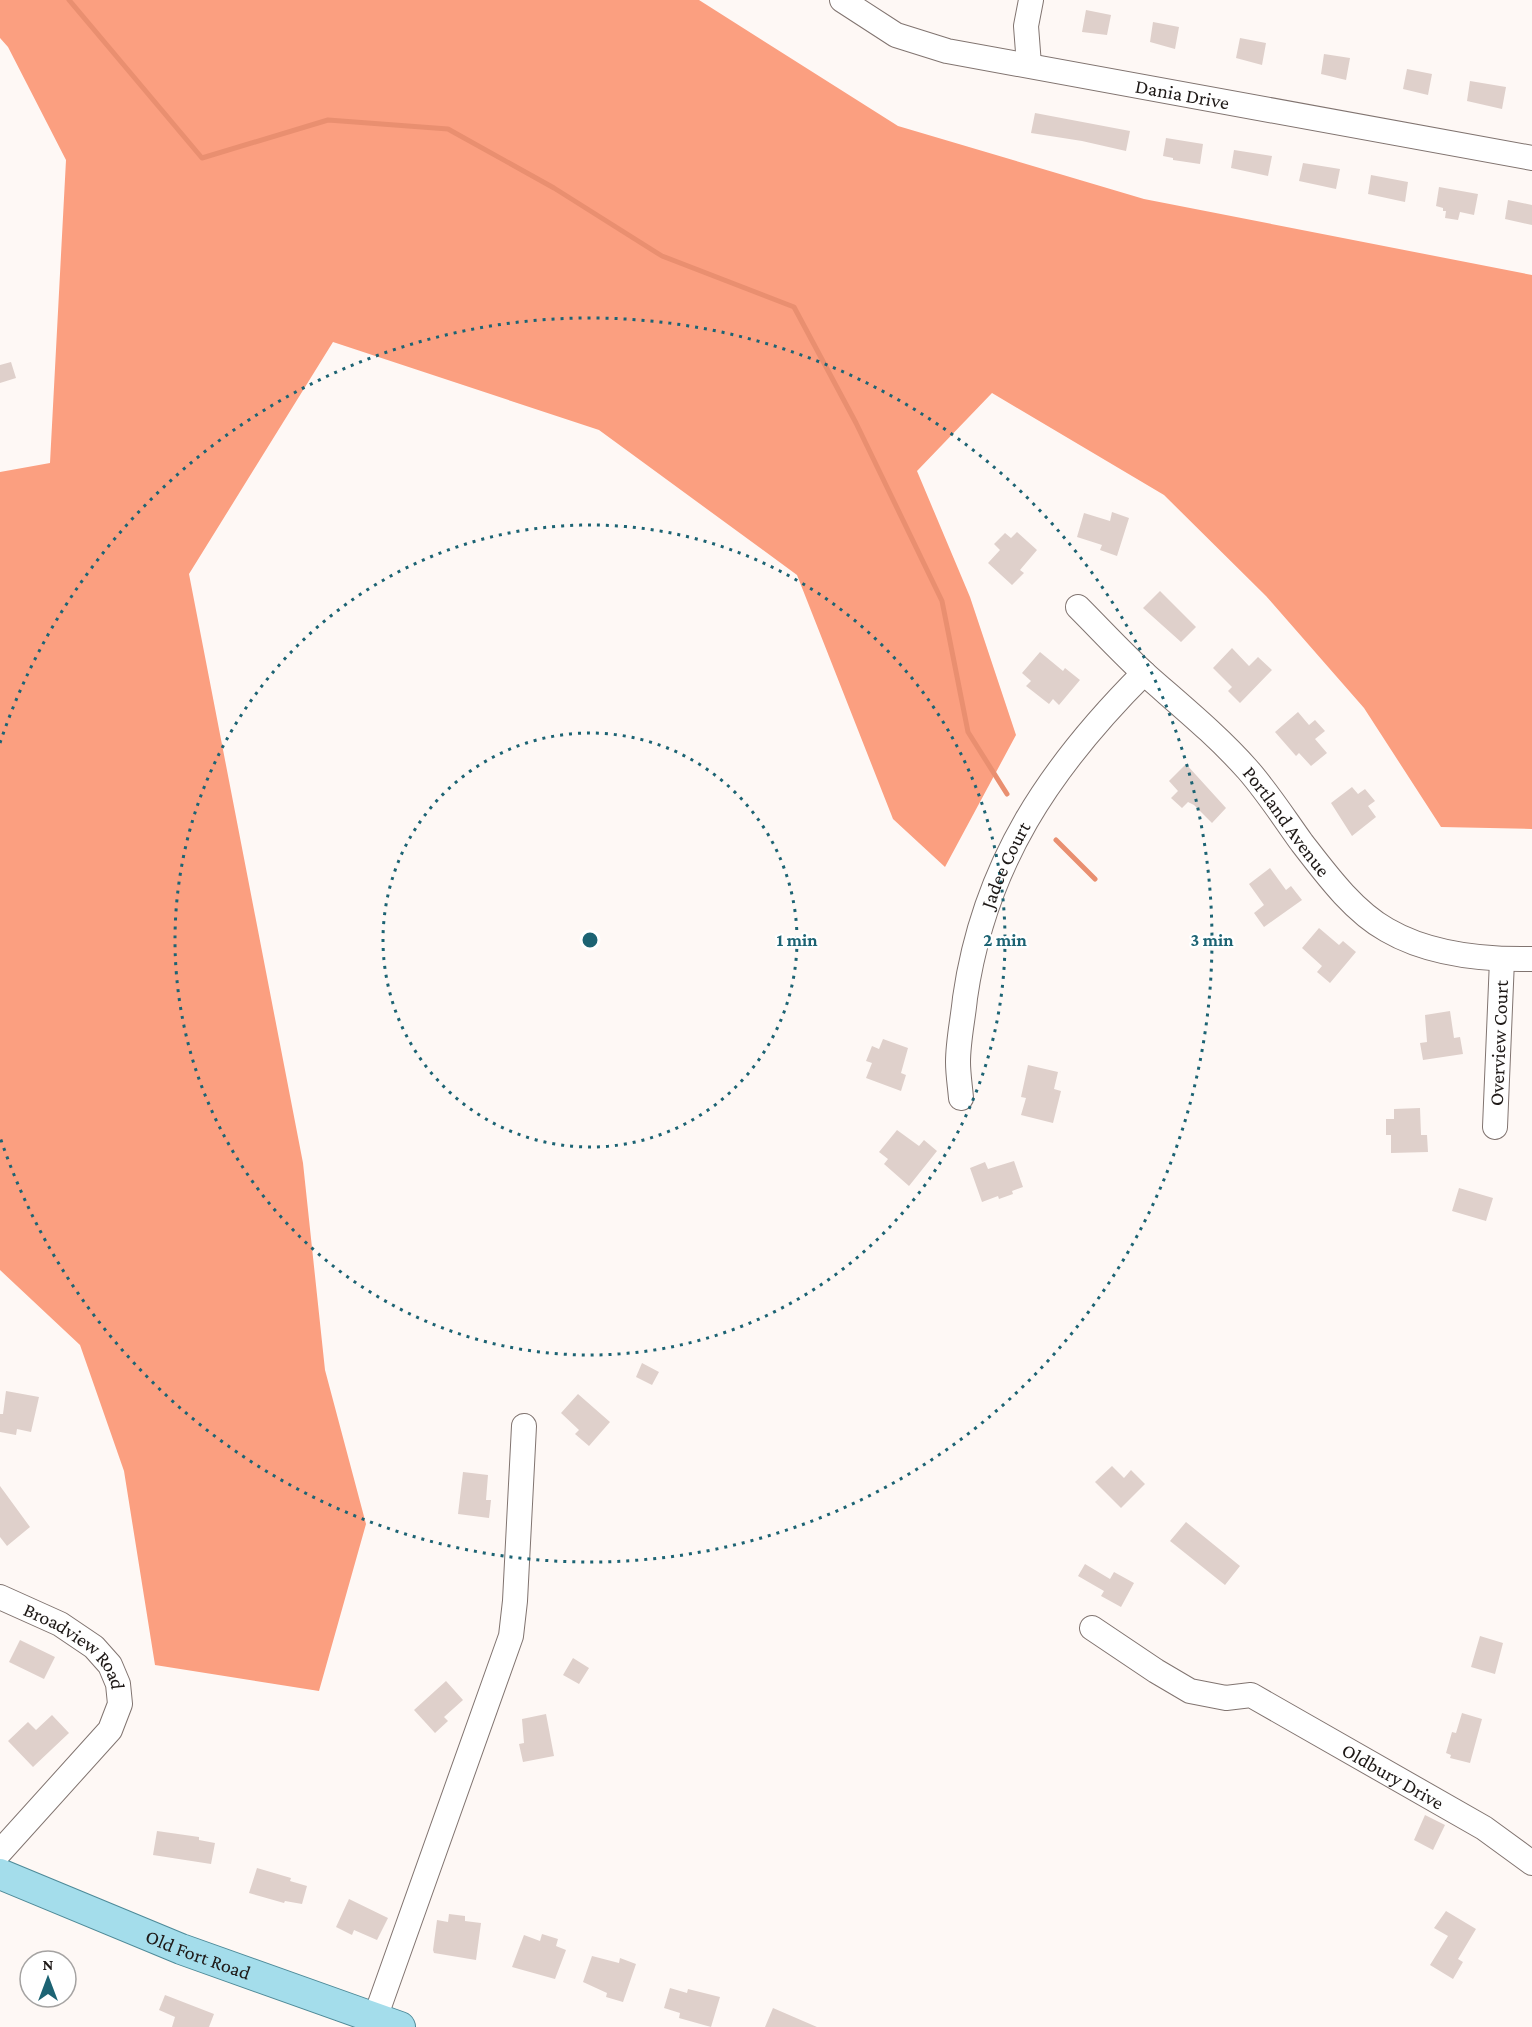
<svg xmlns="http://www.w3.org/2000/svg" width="1532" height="2027" font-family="'Crimson Pro',serif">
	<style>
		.forest { fill: #fb9f80 }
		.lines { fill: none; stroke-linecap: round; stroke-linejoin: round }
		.stream { stroke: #e98f70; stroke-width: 5 }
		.building { fill: #dfd0cb }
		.minor-casing { stroke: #817470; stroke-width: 26 }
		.major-casing { stroke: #4e8a98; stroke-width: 32 }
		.minor { stroke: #fff; stroke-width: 24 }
		.major { stroke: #a4ddeb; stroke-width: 30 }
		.ring { fill: none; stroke: #1c6373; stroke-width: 3; stroke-dasharray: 3 6 }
		.labels { text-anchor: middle; stroke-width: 4.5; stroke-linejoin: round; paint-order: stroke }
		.street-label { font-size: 20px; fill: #1e1917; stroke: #fff }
		.centre { fill: #1c6373; stroke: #fff; stroke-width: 3 }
		.ring-label { font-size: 18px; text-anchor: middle; font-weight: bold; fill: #1c6373; stroke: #fff; stroke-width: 4.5; stroke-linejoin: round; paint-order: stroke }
	</style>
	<rect width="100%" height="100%" fill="#fef8f5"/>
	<path class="forest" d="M0,0h699l199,126 246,73 388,76v554l-91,-2 -77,-119 -98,-112 -102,-101 -172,-102 -75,78 53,126 46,138 -71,132 -52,-48 -96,-244 -198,-145 -266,-88 -144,232 114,589 22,207 41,154 -47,167 -164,-26 -31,-194 -44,-126 -80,-75v-798l50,-9 16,-303 -58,-113 -8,-9z"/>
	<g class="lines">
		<path class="stream" d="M69,0l133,158 126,-38 120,9 106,59 108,68 132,51 62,116 86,178 26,131 39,62
			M1056,840l39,39"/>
	</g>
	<path class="building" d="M1086,10l25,5 -4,20 -25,-3z
		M1153,22l26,5 -4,22 -25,-7z
		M1240,38l26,5 -4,22 -26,-7z
		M1324,54l26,4 -4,22 -25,-6z
		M1407,69l25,5 -4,21 -25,-6z
		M1470,81l36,6 -4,22 -35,-8z
		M1035,113l95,18 -4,20 -44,-10 -51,-8z
		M1166,138l37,6 -3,20 -27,-4v-2l-10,-2z
		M1234,150l38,6 -4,20 -37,-8z
		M1303,163l37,6 -4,20 -37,-8z
		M1371,175l37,7 -3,20 -37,-8z
		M1439,187l39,7 -4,21 -14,-3 -2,8 -13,-2 1,-7h-3v-3l-7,-2z
		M1508,200l24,5v20l-27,-6z
		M11,362l5,16 -16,5v-18z
		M1112,512l17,6 -12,38 -17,-6 2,-5 -25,-8 7,-24 26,8z
		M1017,532l20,18 -17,20 4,3 -12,12 -24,-22 12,-13 -6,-6 11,-11 6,5z
		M1160,591l36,36 -15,15 -38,-34z
		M1232,648l17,18 9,-9 14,13 -32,33 -12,-12 4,-4 -19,-19z
		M1040,652l23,19 2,-3 15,12 -21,25 -6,-6 -4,5 -23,-18 5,-5 -9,-8z
		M1298,712l11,13 6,-5 10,11 -10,8 12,14 -16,13 -12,-13 -3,3 -21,-24z
		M1186,764l40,44 -14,15 -18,-18 -6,-3 -6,6 -11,-10 7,-7 -9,-10z
		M1352,787l6,7 7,-5 10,12 -7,5 8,11 -24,19 -21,-33z
		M1270,868l16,22 5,-4 11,14 -38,27 -10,-14 10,-8 -15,-21z
		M1319,928l20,17 4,-4 13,11 -26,31 -13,-11 5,-6 -20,-18z
		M1450,1011l4,27 6,-1 3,17 -40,6 -3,-17 7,-1 -2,-27z
		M883,1039l25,9 -7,25 5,2 -5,16 -35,-13 6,-15 -6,-2 6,-15 7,3z
		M1028,1065l30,7 -4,17 7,2 -8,32 -32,-8 5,-17 -5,-1z
		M1420,1108l1,27h6l1,17 -37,1v-18h-5v-16h8v-10z
		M897,1130l22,16 5,-6 13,11 -28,35 -25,-22 4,-5 -9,-7z
		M1014,1161l9,26 -11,4 1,3 -14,5 -1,-3 -16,6 -12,-34 15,-6 3,7z
		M1459,1188l34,10 -7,23 -34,-10z
		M642,1363l17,9 -7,13 -16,-8z
		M6,1391l33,6 -8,35 -14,-3 -1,6 -16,-3v-18h3z
		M578,1394l32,28 -21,24 -14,-12 4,-4 -18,-17z
		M1112,1466l12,12 7,-8 14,14 -24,24 -26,-26z
		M463,1472l25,3 -2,25h5l-2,18 -31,-4z
		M0,1486l30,41 -23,19 -7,-9z
		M1186,1522l54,44 -15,19 -55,-44z
		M1085,1564l25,15 4,-7 20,11 -13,24 -20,-11 3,-5 -26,-15z
		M1480,1636l23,7 -8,31 -24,-7z
		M20,1640l35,17 -11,22 -35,-17z
		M573,1658l16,10 -10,16 -16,-9z
		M446,1681l17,19 -19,17 4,4 -13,12 -21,-23z
		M1462,1713l20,6 -12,44 -20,-5 1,-3 -5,-2 6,-21 4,1z
		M546,1714l8,42 -31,6 -4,-18 5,-1 -2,-24z
		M52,1715l17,18 -36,34 -25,-26 20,-19 8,8z
		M1425,1815l20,10 -12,25 -19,-10z
		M157,1831l42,6v3l16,3 -4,21 -58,-9z
		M257,1868l34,10 -1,3 17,5 -5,18 -17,-3 -1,2 -35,-10z
		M349,1899l39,19 -11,22 -23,-10 -2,5 -16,-8z
		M1446,1911l30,18 -18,30 5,3 -10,17 -23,-14 18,-29 -14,-8z
		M449,1914l16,2v5l16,2 -5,37 -42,-7 -1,-3 4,-30 11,2z
		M542,1934l16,5 -2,7 10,4 -11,29 -43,-12 12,-32 16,6z
		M592,1956l27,7 1,-5 16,6 -13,38 -17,-5 1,-4 -24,-11z
		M670,1988l17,5 1,-4 32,8 -9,30 -32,-9 1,-5 -16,-5z
		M165,1995l49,19 -5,13h-37l3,-10 -16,-7z
		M773,2008l44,19h-52z"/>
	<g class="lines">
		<defs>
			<g id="minor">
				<path id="s1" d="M842,0l54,35 51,16 585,107"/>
				<path d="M1029,65l-3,-39 5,-26"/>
				<path id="s2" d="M1078,607c22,22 44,46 67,67 35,31 72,61 103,96 20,23 36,48 54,73 24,31 51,68 85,87 43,25 96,30 145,29"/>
				<path id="s3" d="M961,1098c-1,-12 -3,-24 -3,-36 0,-21 5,-43 7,-64 19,-134 85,-231 179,-325"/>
				<path id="s4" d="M1495,1127l7,-167"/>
				<path id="s5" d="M0,1597l60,27 34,23 16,18 8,19 2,20 -10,26 -110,122"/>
				<path id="s6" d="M1092,1628l64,43 34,20 36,7 25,-3 233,133 48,35"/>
				<path d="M375,2018l136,-382 4,-35 9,-175"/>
			</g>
			<g id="major">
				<path id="s7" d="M0,1874l181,75 219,78"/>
			</g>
		</defs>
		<use href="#minor" class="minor-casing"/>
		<use href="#major" class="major-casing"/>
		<use href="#minor" class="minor"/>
		<use href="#major" class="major"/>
	</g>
	<g class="ring">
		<circle cx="590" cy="940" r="207"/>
		<circle cx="590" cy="940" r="415"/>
		<path d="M0 743A622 622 0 1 1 0 1137"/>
	</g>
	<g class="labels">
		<g class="street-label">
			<text dy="7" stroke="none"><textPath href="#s1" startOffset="357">Dania Drive</textPath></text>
			<text dy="7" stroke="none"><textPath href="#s2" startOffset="300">Portland Avenue</textPath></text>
			<text dy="7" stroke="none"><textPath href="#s3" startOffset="240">Jadee Court</textPath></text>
			<text dy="7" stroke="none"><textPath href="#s4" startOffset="84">Overview Court</textPath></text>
			<text dy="7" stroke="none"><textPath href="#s5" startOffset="92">Broadview Road</textPath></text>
			<text dy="7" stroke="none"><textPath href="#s6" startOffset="342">Oldbury Drive</textPath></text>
			<text dy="7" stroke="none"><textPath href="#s7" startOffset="214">Old Fort Road</textPath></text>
		</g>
	</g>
	<circle cx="590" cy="940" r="9" class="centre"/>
	<g class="ring-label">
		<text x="797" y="946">1 min</text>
		<text x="1005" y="946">2 min</text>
		<text x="1212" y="946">3 min</text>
	</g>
	<g transform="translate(48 1979)"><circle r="28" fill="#ffffff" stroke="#a5a3a2" stroke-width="1.5"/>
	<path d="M0-4.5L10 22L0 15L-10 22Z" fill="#1c6373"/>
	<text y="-9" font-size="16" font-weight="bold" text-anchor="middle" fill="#1e1917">N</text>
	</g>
</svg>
